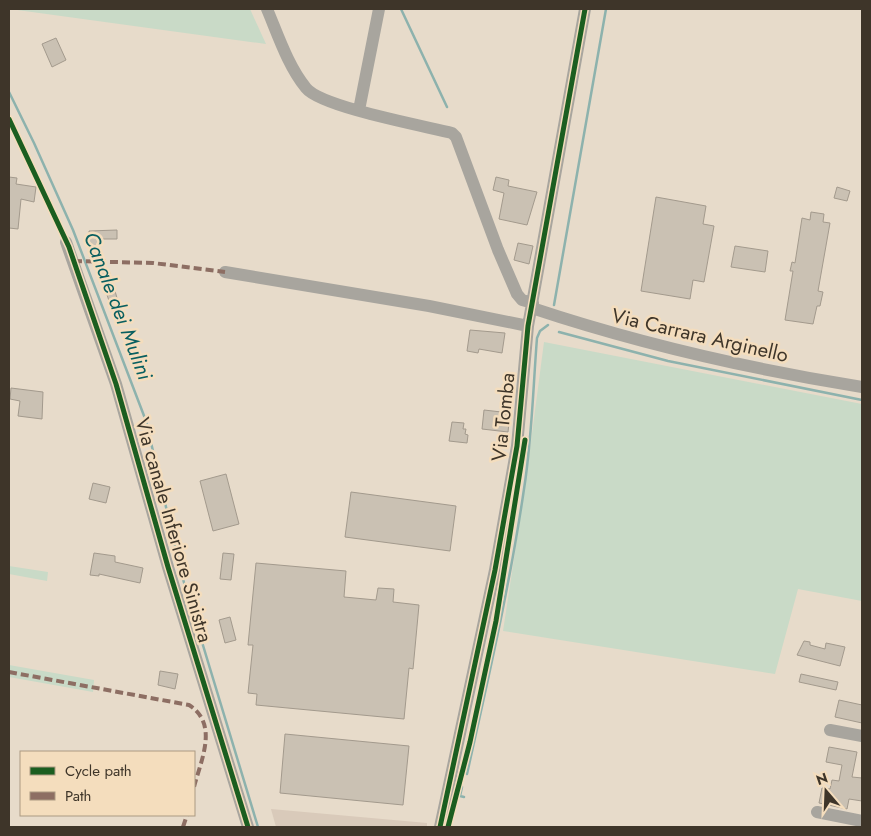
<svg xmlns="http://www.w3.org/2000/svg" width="871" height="836" font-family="Jost,sans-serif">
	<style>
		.industrial { fill: #d9caba }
		.green { fill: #c9dac7 }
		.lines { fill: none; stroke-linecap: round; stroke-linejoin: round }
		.stream { stroke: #8db2ad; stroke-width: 2.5 }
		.building { fill: #cac1b3; stroke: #a39a8d }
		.minor { stroke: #a8a59e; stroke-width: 12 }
		.quiet { stroke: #8d6e63; stroke-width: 4; stroke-dasharray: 8 4; stroke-linecap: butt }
		.cycleway-casing { stroke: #f4ddbd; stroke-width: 8 }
		.cycleway { stroke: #1b5e20; stroke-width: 5 }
		.labels { text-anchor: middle; stroke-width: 5; stroke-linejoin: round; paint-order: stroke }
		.street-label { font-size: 20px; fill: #3e3529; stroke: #f4ddbd }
		.water-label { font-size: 21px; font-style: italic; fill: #095f60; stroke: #f4ddbd }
	</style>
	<rect width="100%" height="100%" fill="#e7dbca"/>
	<path class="industrial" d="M271,809l156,14v4h-151z"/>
	<path class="green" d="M10,9h240l16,35z
		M544,342l318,62v197l-64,-12 -23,85 -272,-43 22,-144z
		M9,566l39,6 -1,9 -38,-7z
		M9,665l85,15 -1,12 -84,-15z"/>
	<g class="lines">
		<path class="stream" d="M401,9l46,98
			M9,92l25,51 39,87 73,191 36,155 76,251
			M554,305l52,-296
			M559,332l109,29 194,39
			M467,774c21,-95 43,-189 57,-285 8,-50 9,-101 13,-151l3,-7 8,-6
			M462,787l-2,9 4,1"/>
	</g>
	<path class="building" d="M56,38l10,22 -14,7 -10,-23z
		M9,177l8,1 -1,6 20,3 -2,15 -13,-3 -3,30 -9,-1z
		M496,177l13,3 -1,6 29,6 -10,33 -28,-6 5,-26 -11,-3z
		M837,187l13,4 -3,10 -13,-3z
		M656,197l50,9 -3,18 11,2 -10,56 -11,-2 -3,19 -49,-8z
		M811,212l13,2 -1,8 7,1 -12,68 5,1 -3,14h-3l-4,18 -28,-4 8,-49h-3l2,-9 3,1 7,-45 8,2z
		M117,230v9h-18l1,19h-10l-1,-27z
		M518,243l15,3 -4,18 -15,-4z
		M735,246l33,5 -3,21 -34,-5z
		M109,270l8,28 -8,3 -9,-29z
		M470,330l35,3 -3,20 -23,-4 -1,4 -11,-2z
		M11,388l32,4 -1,27 -24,-3 2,-15 -10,-2z
		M484,410l26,3 -2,19 -26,-3z
		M452,422l12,1 -1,6h3l-1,5 3,1 -1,8 -18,-2z
		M226,474l13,50 -26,7 -13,-50z
		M93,483l17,4 -4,16 -17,-4z
		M351,492l105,14 -6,45 -105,-14z
		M94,553l21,3v6l28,6 -3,15 -41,-9v2l-9,-1z
		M223,553l11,1 -3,26 -11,-1z
		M256,563l90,8 -2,26 32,3 2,-12 16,1 -1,13 26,3 -6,64 -4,-1 -5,51 -148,-14 1,-11 -9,-1 5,-48h-5z
		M230,617l6,23 -11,3 -6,-23z
		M804,641l6,1v3l15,4 1,-6 19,4 -5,19 -43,-11z
		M160,671l18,3 -3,15 -17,-4z
		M801,674l37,8 -2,8 -37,-8z
		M839,700l23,5v18l-27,-6z
		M285,734l124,12 -6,59 -123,-12z
		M829,747l28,5 -5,25 10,1v23l-13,-2 -2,10 -28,-6 3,-15 8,1 2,-9 7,1 3,-16 -16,-3z"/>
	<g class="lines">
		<path class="minor" d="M267,9c11,26 21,57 39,79 15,19 118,38 146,45l4,4 42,113 19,44 5,6 11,3
			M359,110l20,-101
			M66,242l50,142 52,183 80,260
			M225,272l204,34 99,20
			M532,308c108,36 218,61 330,79
			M830,730l32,6
			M817,812l45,9
			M440,827l55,-257 22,-124 11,-120 57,-317"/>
		<path class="quiet" d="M74,261l79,2 72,9
			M9,672l180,33c30,19 12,55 5,82
			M183,827l4,-12"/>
		<defs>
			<path id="cycleway" d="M9,119l60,128 47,137 52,183 80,260
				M440,827l55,-257 22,-124 11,-120 57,-317
				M448,827l22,-85 26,-121 29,-181"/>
		</defs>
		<use href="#cycleway" class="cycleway-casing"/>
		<use href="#cycleway" class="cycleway"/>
	</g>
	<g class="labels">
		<g class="street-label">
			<text transform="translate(700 335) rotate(13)" y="7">Via Carrara Arginello</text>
			<text transform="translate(503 417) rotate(-84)" y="7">Via Tomba</text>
			<text transform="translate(174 530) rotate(74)" y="7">Via canale Inferiore Sinistra</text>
		</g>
		<g class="water-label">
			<text transform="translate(118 306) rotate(69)" y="7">Canale dei Mulini</text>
		</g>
	</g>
	<rect width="871" height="836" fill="none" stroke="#3e3529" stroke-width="20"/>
	<rect x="20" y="751" width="175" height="65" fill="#f4ddbd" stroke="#ab9a82"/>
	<rect x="30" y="767" width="25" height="8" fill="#1b5e20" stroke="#ab9a82"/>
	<text x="65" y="776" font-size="15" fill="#3e3529">Cycle path</text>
	<rect x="30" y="792" width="25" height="8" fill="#8d6e63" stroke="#ab9a82"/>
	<text x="65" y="801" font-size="15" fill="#3e3529">Path</text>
	<g transform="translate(826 791) rotate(341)" stroke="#f4ddbd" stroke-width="4" paint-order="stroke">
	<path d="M0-4L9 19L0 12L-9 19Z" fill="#3e3529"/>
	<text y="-8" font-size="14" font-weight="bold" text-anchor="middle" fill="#3e3529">N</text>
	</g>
</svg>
